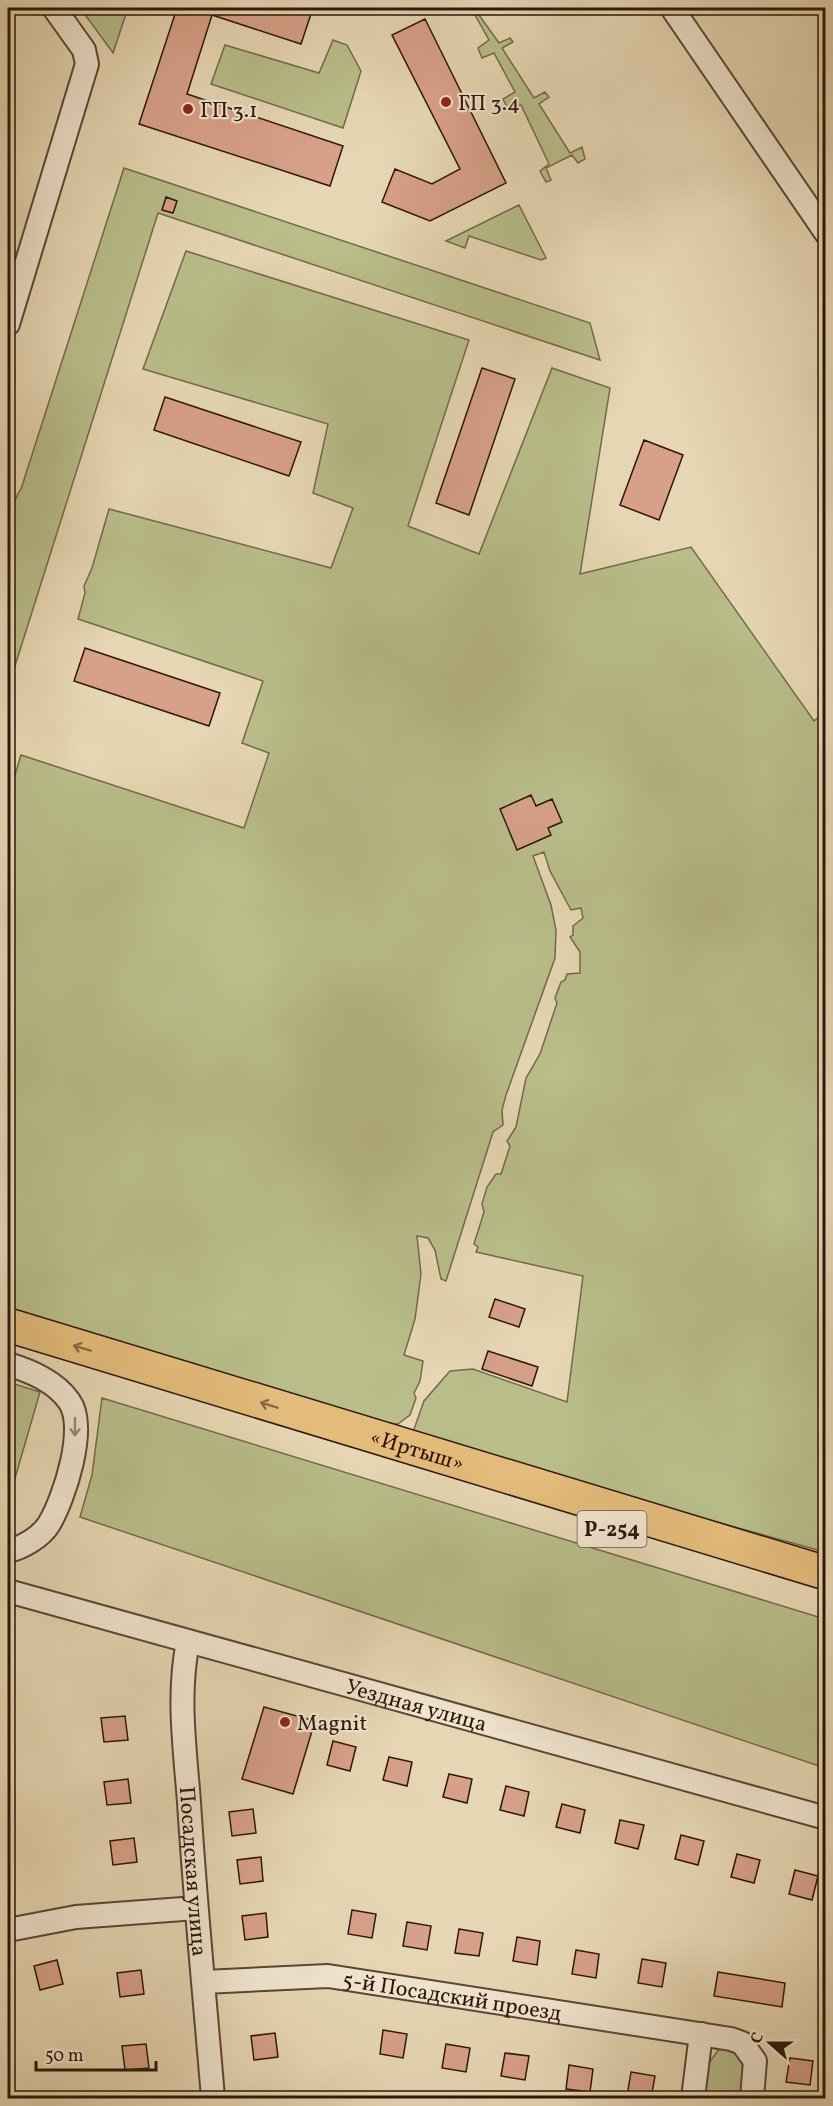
<svg xmlns="http://www.w3.org/2000/svg" width="833" height="2106" font-family="Vollkorn,serif">
	<style>
		.green { fill: #b8bd8a; stroke: #726a4a; stroke-width: 1.5 }
		.building { fill: #d7a089; stroke: #2d160a; stroke-width: 1.5 }
		.lines { fill: none; stroke-linecap: round; stroke-linejoin: round }
		.minor-casing { stroke: #5b4634; stroke-width: 26 }
		.highway-casing { stroke: #2d160a; stroke-width: 36 }
		.minor { stroke: #efe4ce; stroke-width: 22 }
		.highway { stroke: #e3bb7a; stroke-width: 33 }
		.oneway { stroke: #886842 }
		.oneway2 { stroke: #988776 }
		.poi-dot { fill: #8f2418; stroke: #efe4ce; stroke-width: 2 }
		.labels { text-anchor: middle; stroke-width: 4.5; stroke-linejoin: round; paint-order: stroke }
		.shield { fill: #efe4ce; stroke: #675445; stroke-width: 1.5 }
		.shield-label { font-size: 21px; font-weight: bold; fill: #2d160a }
		.poi-label { font-size: 22px; fill: #2d160a; stroke: #efe4ce; text-anchor: start }
		.street-label { font-size: 22px; fill: #2d160a; stroke: #efe4ce }
	</style>
	<rect width="100%" height="100%" fill="#e6d6b3"/>
	<filter id="stains"><feTurbulence type="fractalNoise" baseFrequency=".00333" numOctaves="4"/><feColorMatrix values="0 0 0 0 .2 0 0 0 0 .09 0 0 0 0 .02 0 0 0 .5 -.17"/></filter>
	<radialGradient id="worn" r=".72"><stop offset=".6" stop-color="#630" stop-opacity="0"/><stop offset="1" stop-color="#630" stop-opacity=".3"/></radialGradient>
	<path class="green" d="M97,8h31l-15,45 -27,-37z
		M471,8h3l25,35 11,-5 3,4 -11,6 32,50 11,-6 4,5 -10,7 31,49 12,-6 3,12 -7,4 -6,-8 -26,13 5,12 -5,2 -6,-11 9,-7 -28,-59 -13,4 -5,-10 12,-7 -21,-39 -12,5 -4,-10 11,-8z
		M333,40l14,5 14,26 -18,57 -132,-44 14,-39 94,28z
		M124,168l466,155 10,37 -442,-147 -150,475c0,-38 -8,-175 13,-199z
		M519,205l27,53 -5,2 -72,-24 -4,12 -19,-7z
		M186,251l283,89 -61,186 71,28 73,-186 58,20 -30,186 111,-27 123,174 11,-9v840l-379,-105 -33,-15 11,-31 26,-30 23,-2 94,33 16,-126 -107,-24 2,-5 -4,-3 10,-32 -2,-8 5,-17 9,-13h5l9,-28 -3,-5 9,-14 10,-49 14,-24 17,-51 -2,-5 6,-16 4,-2 2,-6 13,-1v-21l-10,-15 3,-2v-9l10,-8 -2,-10 -10,2 -21,-39 -6,-19 -11,4 18,49 5,25 -1,28 -49,137 -4,15 1,15 -10,7 -47,149 -5,-2 -6,-29 -7,-12 -11,-2 4,38 -6,45 -11,36 19,6 -3,20 -6,12 2,5 -6,17 -12,9 -27,-2 -363,-113v-511l13,-43 223,73 25,-75 -27,-10 21,-62 -185,-62 7,-26 -1,-7 8,-18 17,-59 222,59 22,-60 -40,-15 15,-69 -185,-55z
		M8,1382l32,10 -29,100 -3,-2z
		M102,1398l723,221v149l-745,-251 12,-42z
		M727,2047l8,1 10,11 -4,39h-38l6,-35 10,-14z"/>
	<path class="building" d="M177,8h136l-12,36 -89,-29 -25,79 156,52 -13,40 -191,-62z
		M425,19l81,164 -76,38 -48,-19 13,-33 37,15 28,-15 -68,-134z
		M166,197l11,4 -4,12 -11,-3z
		M482,368l33,11 -46,136 -33,-12z
		M165,397l136,45 -12,34 -135,-46z
		M644,440l39,15 -24,65 -39,-15z
		M85,648l135,45 -11,33 -135,-45z
		M531,795l5,11 16,-7 10,23 -14,6 3,7 -34,15 -17,-41z
		M495,1299l30,10 -6,18 -30,-10z
		M488,1351l50,16 -6,19 -50,-17z
		M264,1707l51,14 -22,73 -51,-15z
		M125,1716l3,24 -24,2 -3,-24z
		M333,1741l23,6 -6,24 -23,-6z
		M389,1757l23,5 -5,24 -24,-6z
		M449,1774l23,5 -5,24 -24,-6z
		M128,1779l3,24 -24,2 -3,-23z
		M506,1786l23,6 -5,24 -24,-6z
		M562,1804l23,6 -5,23 -24,-6z
		M253,1809l3,24 -24,3 -3,-24z
		M620,1820l24,5 -6,24 -23,-6z
		M681,1835l23,6 -6,24 -23,-6z
		M134,1838l3,24 -24,3 -3,-24z
		M737,1854l23,6 -6,23 -23,-6z
		M261,1857l2,24 -23,3 -3,-24z
		M795,1870l23,6 -6,24 -23,-6z
		M352,1910l24,4 -4,24 -24,-4z
		M266,1913l2,24 -23,3 -3,-24z
		M407,1922l24,4 -4,24 -24,-4z
		M459,1929l24,4 -4,23 -24,-3z
		M517,1937l23,4 -3,24 -24,-4z
		M576,1950l23,4 -3,24 -24,-4z
		M642,1959l24,4 -4,24 -24,-4z
		M57,1960l6,24 -23,6 -6,-24z
		M141,1970l3,24 -24,3 -3,-24z
		M718,1972l67,11 -3,24 -68,-11z
		M383,2030l24,4 -4,24 -23,-4z
		M275,2033l3,24 -24,3 -3,-24z
		M146,2044l3,24 -24,2 -3,-24z
		M446,2044l24,4 -4,24 -24,-4z
		M505,2053l24,3 -4,24 -24,-4z
		M790,2058l23,3 -3,24 -24,-3z
		M569,2065l24,4 -3,23 -24,-3z
		M631,2072l24,4 -4,22 -24,-2z"/>
	<g class="lines">
		<defs>
			<g id="minor">
				<path d="M672,8l154,225"/>
				<path d="M8,324l79,-260 -3,-14 -30,-42"/>
				<path d="M8,1364c22,7 47,17 61,37 19,26 -5,98 -20,123 -8,13 -27,24 -41,27"/>
				<path id="s1" d="M8,1591l818,227"/>
				<path id="s2" d="M188,1642c-11,53 -3,107 1,160 6,99 16,198 24,296"/>
				<path d="M8,1930l68,-13 120,-9"/>
				<path id="s3" d="M204,1982l124,-6 403,63 11,4 13,18 -3,37"/>
				<path d="M693,2098l8,-64"/>
			</g>
			<g id="highway">
				<path id="s4" d="M8,1325l818,248"/>
			</g>
		</defs>
		<use href="#minor" class="minor-casing"/>
		<use href="#highway" class="highway-casing"/>
		<use href="#minor" class="minor"/>
		<use href="#highway" class="highway"/>
	</g>
	<defs><path id="oneway-shaft" d="M-6 0H5M1.5-3L5.5 0L1.5 3" fill="none" stroke-width="1.6" stroke-linecap="round" stroke-linejoin="round" transform="scale(1.5)"/></defs>
	<g class="oneway">
		<use href="#oneway-shaft" transform="translate(82 1348) rotate(-163)"/>
		<use href="#oneway-shaft" transform="translate(269 1405) rotate(-163)"/>
	</g>
	<use class="oneway2" href="#oneway-shaft" transform="translate(75 1427) rotate(90)"/>
	<g class="poi-dot">
		<circle cx="446" cy="102" r="6"/>
		<circle cx="188" cy="109" r="6"/>
		<circle cx="285" cy="1722" r="6"/>
	</g>
	<g class="labels">
		<rect class="shield" x="577.5" y="1511" width="69" height="36" rx="4.5"/>
		<g class="shield-label">
			<text x="612" y="1536">Р-254</text>
		</g>
		<g class="poi-label">
			<text x="458" y="110">ГП 3.4</text>
			<text x="200" y="117">ГП 3.1</text>
			<text x="297" y="1730">Magnit</text>
		</g>
		<g class="street-label">
			<text dy="8" stroke="none"><textPath href="#s4" startOffset="428">«Иртыш»</textPath></text>
			<text dy="8" stroke="none"><textPath href="#s1" startOffset="424">Уездная улица</textPath></text>
			<text dy="8" stroke="none"><textPath href="#s2" startOffset="230">Посадская улица</textPath></text>
			<text dy="8" stroke="none"><textPath href="#s3" startOffset="250">5-й Посадский проезд</textPath></text>
		</g>
	</g>
	<rect width="833" height="2106" fill="none" stroke="#e6d6b3" stroke-width="30"/>
	<rect x="9" y="9" width="815" height="2088" fill="none" stroke="#2d160a" stroke-width="3"/>
	<rect x="15" y="15" width="803" height="2076" fill="none" stroke="#2d160a" stroke-width="1.5"/>
	<g transform="translate(770 2043) rotate(291)" stroke="#efe4ce" stroke-width="4.5" paint-order="stroke">
	<path d="M0-4.5L10 22L0 15L-10 22Z" fill="#2d160a"/>
	<text y="-9" font-size="16" font-weight="bold" text-anchor="middle" fill="#2d160a">С</text>
	</g>
	<path d="M36 2061v9h120v-9" fill="none" stroke="#2d160a" stroke-width="3"/>
	<text x="45" y="2061" font-size="18" fill="#2d160a" stroke="#efe4ce" stroke-width="4.5" paint-order="stroke">50 m</text>
	<rect width="100%" height="100%" filter="url(#stains)"/>
	<rect width="100%" height="100%" fill="url(#worn)"/>
</svg>
